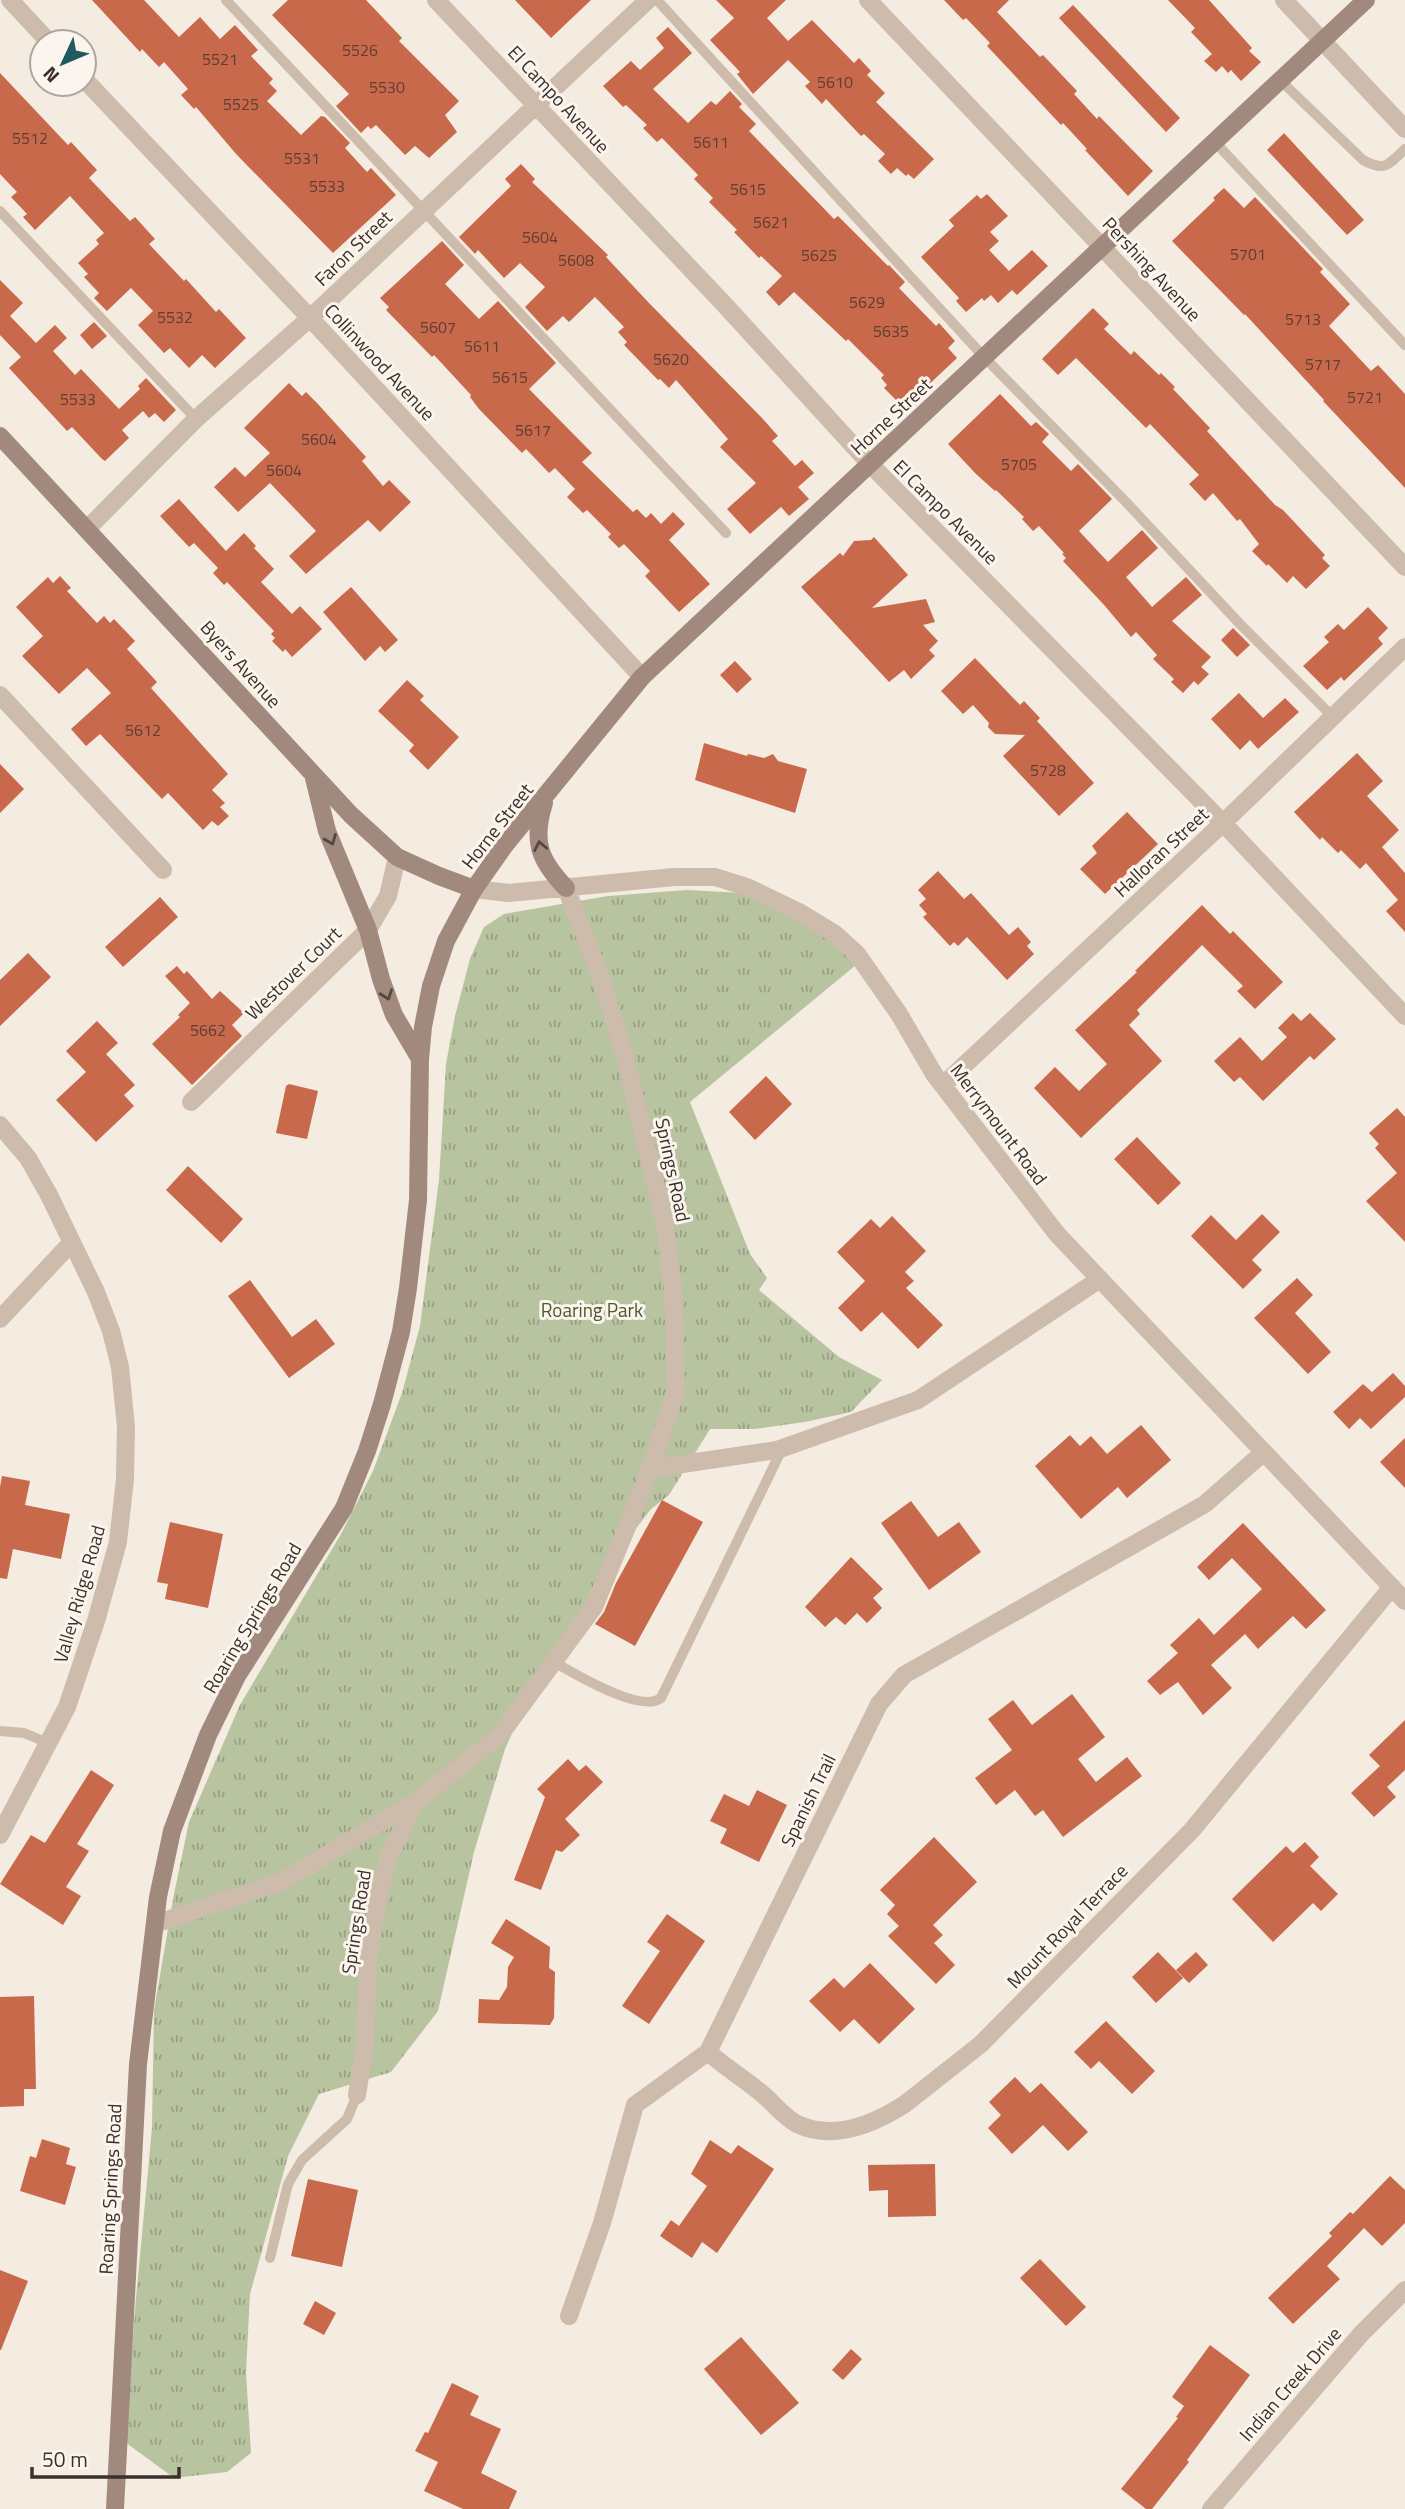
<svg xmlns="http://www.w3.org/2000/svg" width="1405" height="2509" font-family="'Titillium Web',sans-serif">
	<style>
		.park { fill: url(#park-tufts) }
		.building { fill: #c8694b }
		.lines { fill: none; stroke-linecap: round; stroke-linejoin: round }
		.lane { stroke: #cdbbac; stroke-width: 10 }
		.street { stroke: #cdbbac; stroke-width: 18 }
		.secondary { stroke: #a18a7d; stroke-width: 18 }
		.oneway { stroke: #544640 }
		.labels { text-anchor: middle; stroke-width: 6; stroke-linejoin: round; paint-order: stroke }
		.number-label { font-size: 16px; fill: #5e3e33 }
		.street-label { font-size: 19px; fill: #3b302b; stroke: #fbf5ee }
		.park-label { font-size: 19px; fill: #4a5a2e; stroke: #fbf5ee }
	</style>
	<defs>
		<pattern id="park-tufts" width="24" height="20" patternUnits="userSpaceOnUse" patternTransform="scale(1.75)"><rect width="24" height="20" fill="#b8c4a0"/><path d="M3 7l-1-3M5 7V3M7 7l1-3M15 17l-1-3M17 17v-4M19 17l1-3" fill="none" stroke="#97a083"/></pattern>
	</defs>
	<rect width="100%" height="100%" fill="#f4ebe1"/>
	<path class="park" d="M687,890l57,3 87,44 25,28 -166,137 60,152 17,24 -8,12 80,67 43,23 -31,32 -46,10 -51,7h-44l-41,66 -18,14 -23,30 -109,179 -14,31 -31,103 -36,159 -47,61 -72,22 -31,62 -38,138 -4,78 5,81 -24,19 -53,6 -49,-36 11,-144 16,-170 2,-118 20,-116 15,-72 51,-117 101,-171 32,-63 29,-78 18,-67 19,-146 7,-116 9,-48 15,-57 14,-32 20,-13 104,-18z"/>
	<path class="building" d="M92,0h52l35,37 21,-20 20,22 15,-14 23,25 -7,6 22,23 -4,4 8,8 -10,10 34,34 20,-19 4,1 25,26 -5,5 22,24 4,-4 25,27 -63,58 -96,-98 -41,-48 -2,2 -13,-14 7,-6 -24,-27 -5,5 -17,-18 -2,3z
		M288,0h78l36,38 -3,3 60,60 -14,14 12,17 -28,26 -14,-12 -10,9 -29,-30 -5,4 -3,-3 -7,7 -25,-27 13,-12 -77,-79z
		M515,0h76l-40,38z
		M716,0h70l-19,18 21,23 24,-21 42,43 5,-5 12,13 -4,4 18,18 -9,9 58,57 -20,20 -6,-5 -2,2 -9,-8 -6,6 -13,-13 7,-7 -21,-20 -3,2 -35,-37 -4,5 -17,-18 5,-4 -22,-22 -35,34 -16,-20 3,-2 -30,-32 24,-22z
		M944,0h65l-12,12 43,45 3,-2 34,36 -3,3 23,25 2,-3 54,55 -25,25 -43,-46 2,-1 -24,-26 -2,2 -74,-79 3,-3 -24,-25 -3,2z
		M1168,0h41l43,48 -3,3 12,11 -20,19 -10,-11 -3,3 -6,-7 -6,6 -12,-11 8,-7 -21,-22 4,-4z
		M1073,5l107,113 -14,14 -107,-114z
		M668,27l24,26 -39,36 35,34 23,-22 5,4 14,-14 12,13 -3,3 17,17 -7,7 85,88 4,-3 50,50 1,-1 16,17 -6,6 37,38 3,-3 16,18 -7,7 9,10 -53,50 -20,-20 3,-3 -6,-7 3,-3 -36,-36 -2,2 -52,-49 -15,14 -13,-14 16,-16 -21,-20 -2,2 -25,-26 3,-2 -28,-28 4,-4 -19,-19 4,-4 -36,-37 -5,4 -14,-14 4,-3 -21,-20 -3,2 -20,-21 28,-25 9,9 24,-22 -8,-10z
		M0,73l68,72 3,-3 26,28 -8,8 41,43 5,-4 20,22 -6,5 35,37 2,-2 30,33 3,-3 27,29 -31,30 -13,-13 -13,13 -19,-20 -6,5 -26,-28 15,-14 -22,-23 -24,23 -13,-13 5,-5 -15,-16 4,-3 -10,-11 21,-19 -3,-4 8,-7 -34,-37 -35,34 -12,-13 4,-3 -16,-17 6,-5 -17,-18z
		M1284,133l80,87 -17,15 -80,-85z
		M521,164l14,15 -3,3 76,73 -2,2 43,46 113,115 16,18 -6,5 23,25 7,-6 12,13 -16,14 11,12 -20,17 -8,-9 -31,27 -23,-25 29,-26 -36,-36 8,-8 -52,-59 -7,8 -9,-9 -2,1 -34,-35 3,-3 -9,-10 6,-5 -29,-30 -26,25 -6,-6 -16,15 -22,-24 20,-20 -25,-24 -16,15 -26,-28 -3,4 -16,-17 52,-51 -6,-7z
		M1224,188l20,20 11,-11 68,72 -3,3 30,32 -21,22 42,45 7,-6 27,29v94l-82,-87 1,-1 -79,-86 -1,1 -72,-74 43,-41 -2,-2z
		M987,194l21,22 -18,16 9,9 -10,9 20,21 23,-21 16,16 -31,29 -5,-5 -14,13 -7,-8 -7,6 -2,-3 -16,14 -10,-11 3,-3 -38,-41 33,-31 -5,-6 28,-25 4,4z
		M442,241l22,24 -19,19 34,35 19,-18 58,62 -27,26 63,64 -10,9 51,50 4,-3 9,9 5,-5 10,11 12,-12 12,12 -16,16 41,44 -31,28 -34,-36 5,-5 -26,-27 -5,4 -11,-11 3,-3 -24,-24 -4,3 -16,-16 8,-8 -20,-21 -6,5 -23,-24 -4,4 -43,-44 -9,-12 1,-2 -37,-40 -2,2 -46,-47 3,-3 -9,-9z
		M0,280l23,23 -13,13 26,27 19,-18 12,13 -14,13 22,24 6,-6 38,40 21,-20 -2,-3 8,-8 30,32 -12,12 -9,-9 -6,5 -6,-7 -21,19 7,8 -24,23 -3,-2 -30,-32 -5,4 -58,-63 12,-11 -21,-22z
		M1093,308l16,16 -5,5 27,26 3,-4 25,24 2,-2 14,14 -2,2 37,39 -3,3 68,74 8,5 42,45 -3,3 8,8 -24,23 -13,-13 -6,7 -19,-19 -1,2 -15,-15 7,-7 -19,-25 -3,2 -24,-28 -8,8 -16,-17 10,-9 -49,-51 -4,4 -70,-70 -18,17 -16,-16z
		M94,322l13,14 -15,13 -12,-14z
		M289,383l13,13 4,-4 11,11 49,54 -4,4 21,25 6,-6 22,22 -31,30 -12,-12 -62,54 -17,-18 27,-25 -46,-48 -32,29 -24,-25 21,-20 10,10 25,-24 -26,-25z
		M1000,394l31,32 5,-4 13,12 -7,8 29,29 7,-7 34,35 -33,32 29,31 34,-32 16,18 -32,29 26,30 34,-30 16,18 -30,26 39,36 -10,10 8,7 -11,11 -4,-4 -11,12 -12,-11 3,-3 -21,-20 4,-4 -21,-23 -5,5 -26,-31 -42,-45 3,-3 -4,-4 2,-1 -25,-27 -6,5 -11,-12 2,-2 -28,-27 -1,1 -19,-17 -28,-30z
		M179,499l47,52 18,-18 12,13 -2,2 20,21 -13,13 31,32 8,-8 22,23 -30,28 -7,-8 -2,3 -11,-11 3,-3 -4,-4 3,-3 -47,-49 -3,3 -11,-12 5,-5 -24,-25 -5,4 -29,-31z
		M874,537l34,38 -36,33 54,-9 9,23 -12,3 15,16 -9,9 6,6 -24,23 -7,-9 -15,12 -88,-95 39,-34 3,3 11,-15 17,-1z
		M60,576l11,12 -4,3 30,32 7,-7 6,7 4,-4 21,22 -8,8 30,33 -6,6 77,86 -16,16 13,13 -5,4 9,9 -11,10 -6,-5 -9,9 -35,-37 -6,6 -62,-65 -14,12 -15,-17 40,-36 -24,-25 -28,26 -37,-38 21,-20 -27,-29 32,-30 5,6z
		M351,587l47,53 -13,12 -5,-6 -15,15 -42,-49z
		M1368,607l20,21 -10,10 5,6 -39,37 -3,-4 -14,13 -24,-24 26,-24 -5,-5 14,-13 6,6z
		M1233,628l17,17 -13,12 -16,-17z
		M975,658l45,47 4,-4 16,17 -3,3 57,62 -35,33 -56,-60 22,-21 -30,-1 -7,-7 1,-4 -16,-18 -10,9 -22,-23z
		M735,661l17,18 -15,14 -17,-18z
		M407,680l17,16 -4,4 39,37 -31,33 -19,-19 5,-6 -36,-34z
		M1239,693l24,25 22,-20 14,14 -41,37 -8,-9 -10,10 -29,-31z
		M704,743l43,13 1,-2 16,4 9,-4 5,7 29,8 -12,44 -100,-33z
		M1357,753l26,28 -16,15 32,34 -17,17 23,26v59l-19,-21 12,-11 -32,-37 -6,6 -19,-19 -3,3 -16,-16 -2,3 -26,-28z
		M0,764l24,25 -24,24z
		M1127,812l31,32 -53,50 -25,-25 17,-16 -5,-7z
		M938,871l26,28 7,-6 38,42 9,-8 13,15 -4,4 7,8 -27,26 -40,-43 -9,9 -4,-4 -4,4 -27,-29 4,-3 -8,-9 7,-6 -8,-9z
		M160,897l18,20 -55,50 -18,-20z
		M1202,905l28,29 3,-3 50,51 -28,27 -18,-18 6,-5 -41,-41 -65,65 3,4 -11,11 33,36 -81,77 -47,-50 21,-21 24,24 28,-27 -32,-34 62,-58 -2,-1z
		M28,953l23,24 -51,49v-46z
		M177,966l7,8 3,-3 25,28 8,-8 24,22 -12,12 10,11 -50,49 -40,-41 28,-27 -2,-2 12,-12 -25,-27z
		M1293,1013l8,8 9,-8 26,26 -22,21 -4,-4 -47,45 -23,-24 -6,5 -20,-21 26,-24 22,24 25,-24 -9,-9z
		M97,1021l21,22 -12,11 29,31 -11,10 10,11 -38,36 -40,-42 30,-28 -20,-21z
		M766,1076l26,28 -37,36 -26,-28z
		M289,1084l29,7 -11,48 -31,-6 10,-47z
		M1397,1108l8,9v125l-39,-41 31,-28 -22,-25 4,-4 -10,-11z
		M1137,1137l44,46 -23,22 -44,-46z
		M188,1166l55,53 -22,24 -55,-53z
		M1262,1214l18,18 -28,28 10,10 -19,19 -52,-53 20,-21 25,25z
		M892,1216l34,35 -21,21 9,9 -8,7 37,37 -25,24 -36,-37 -21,20 -23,-24 27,-27 -28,-29 34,-33 9,9z
		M1297,1278l16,17 -18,18 36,39 -23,22 -54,-56z
		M250,1280l42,57 24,-18 19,25 -46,34 -61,-82z
		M1393,1373l12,13v11l-34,32 -11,-11 -11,11 -16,-17 30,-28 9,8z
		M1141,1425l30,35 -44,38 -9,-11 -37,32 -46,-53 35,-31 10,11 11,-10 16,18z
		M1405,1438v50l-25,-26z
		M2,1476l28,5 -5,24 45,9 -9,45 -48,-10 -6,30 -7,-1v-91z
		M662,1500l41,22 -68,124 -40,-22 9,-12 12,-29z
		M911,1501l27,36 21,-15 22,30 -52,38 -48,-67z
		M170,1522l53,12 -15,74 -43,-9 3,-15 -11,-2z
		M1243,1523l83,87 -20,19 -13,-13 -35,33 -13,-15 -34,31 21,23 -29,27 -25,-33 -18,13 -13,-14 31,-28 -8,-8 29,-27 15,17 48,-46 -30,-31 -23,22 -12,-13z
		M851,1557l32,32 -10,9 9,10 -15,15 -10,-10 -12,12 -9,-8 -11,10 -20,-20z
		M1072,1694l33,43 -27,22 18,23 31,-25 15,19 -79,61 -20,-27 -8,6 -20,-26 -19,15 -21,-27 37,-28 -24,-31 25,-19 19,25z
		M1405,1720v50l-18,17 9,10 -22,20 -23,-24 29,-27 -11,-11z
		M568,1759l11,12 7,-6 17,17 -38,37 15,16 -18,17 -6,-2 -15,40 -27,-10 31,-83 -8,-8z
		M91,1770l23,15 -37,59 12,7 -23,36 15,9 -18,29 -63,-41 31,-49 14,8z
		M757,1790l30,15 -28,57 -39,-19 7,-14 -17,-8 14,-27 25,12z
		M934,1837l43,45 -44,43 10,10 -9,8 21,22 -19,19 -48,-48 11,-10 -12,-12 8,-9 -15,-15z
		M1305,1842l14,15 -9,9 28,28 -17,17 -8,-8 -40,39 -41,-43 54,-53 7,7z
		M667,1914l38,27 -56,83 -27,-18 38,-55 -13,-9z
		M506,1919l44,28 -1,21 6,4 -1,46 -4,7 -72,-2 1,-24 20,1 8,-13 1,-20 6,-10 -23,-14z
		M1158,1952l25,26 -27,25 -24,-26z
		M1196,1952l12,13 -19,18 -13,-13z
		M870,1963l45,46 -36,35 -25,-25 -14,13 -31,-31 25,-23 10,10z
		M34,1996l2,93h-12v17l-24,1v-110z
		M1106,2021l49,50 -23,23 -33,-33 -8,8 -17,-17z
		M1015,2077l15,16 11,-10 47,49 -20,19 -25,-26 -31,29 -24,-26 13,-13 -12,-13z
		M42,2139l28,9 -4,16 10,3 -11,38 -45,-14 10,-35 6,2z
		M710,2140l21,14 7,-9 36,24 -57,84 -15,-11 -10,16 -32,-22 11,-16 8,6 28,-40 -16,-12z
		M935,2164l1,52 -48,1v-27l-19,1 -1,-26z
		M1390,2176l15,14v33l-23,23 -18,-18 -37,38 13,13 -47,45 -25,-26 64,-62 -3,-3 21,-21 3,2z
		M308,2179l50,11 -16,77 -51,-11z
		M1040,2259l46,48 -20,19 -46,-48z
		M0,2270l28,11 -27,69h-1z
		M315,2301l21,12 -12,22 -21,-11z
		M741,2337l58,66 -38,32 -57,-66z
		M1210,2345l40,30 -63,85 2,2 -37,47h-6l-25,-20 57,-71 -2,-1 8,-11 -12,-9z
		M851,2349l11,10 -19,21 -11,-10z
		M452,2383l27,13 -9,19 31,14 -20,44 36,18 -8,18h-46l-39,-18 14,-29 -23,-11 10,-19 3,1z"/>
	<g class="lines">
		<path class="lane" d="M226,0l500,533
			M657,0l327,357 142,145 113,121 94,94
			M1280,80l83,80c22,12 25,5 42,-11
			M1214,141l191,204
			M0,211l196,208
			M554,1662c19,11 87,52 107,36l122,-251
			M0,1731l24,2 24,10
			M270,2258l18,-74 14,-24 45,-41 10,-24"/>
		<path class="street" d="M10,0l39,42
			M436,0l287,303 147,161 353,359 182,193
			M868,0l537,567
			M1284,0l121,129
			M84,79l226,239 332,359
			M88,528l108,-109 114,-101 338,-318
			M0,695l163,175
			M474,889l35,4 165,-16h41l32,10 52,25 36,22 22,20 42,60 35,60 123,160 348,367
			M943,1085l280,-262 182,-176
			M191,1102l177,-172 20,-34 9,-39
			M0,1125l28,33 21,37 47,97 15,39 9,36 6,60 -1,52 -7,63 -22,79 -29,86 -67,128
			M0,1319l72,-77
			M649,1469l128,-19 141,-50 182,-121
			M155,1924l126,-42 134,-80 84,-66 95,-129 47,-114 35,-101 -3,-102 -8,-65 -40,-169 -26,-84 -33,-84
			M708,2052c17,15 35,26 52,40 13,10 22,24 37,32 36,17 77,0 108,-20l76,-60 211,-214 200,-243
			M357,2095l8,-51 3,-86 10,-57 10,-43 27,-56
			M569,2316l33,-93 33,-118 73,-53 171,-348 25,-29 301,-171 59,-52
			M1211,2509l150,-175 44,-44"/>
		<path class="secondary" d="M0,436l351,379 46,42 42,19 35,13
			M314,778l13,53 41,99 13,49 13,36 26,44
			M544,803c-12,38 -5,57 22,85
			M115,2509l23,-445 20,-167 14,-66 36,-96 29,-59 107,-168 23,-57 15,-47 19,-72 7,-44 10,-88 2,-141 3,-32 8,-41 15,-45 28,-52 31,-44 137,-168 724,-677"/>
	</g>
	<defs><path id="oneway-chevron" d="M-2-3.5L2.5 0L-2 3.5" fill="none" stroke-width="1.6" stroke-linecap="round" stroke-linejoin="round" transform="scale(1.75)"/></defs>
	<g class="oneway">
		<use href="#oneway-chevron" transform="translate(331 840) rotate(68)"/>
		<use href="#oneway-chevron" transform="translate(540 846) rotate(-101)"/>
		<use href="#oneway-chevron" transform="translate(387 995) rotate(70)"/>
	</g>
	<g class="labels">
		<g class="number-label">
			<text x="360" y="56">5526</text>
			<text x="220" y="65">5521</text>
			<text x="835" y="88">5610</text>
			<text x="387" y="93">5530</text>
			<text x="241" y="110">5525</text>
			<text x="30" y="144">5512</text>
			<text x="711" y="148">5611</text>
			<text x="302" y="164">5531</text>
			<text x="327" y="192">5533</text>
			<text x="748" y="195">5615</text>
			<text x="771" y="228">5621</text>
			<text x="540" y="243">5604</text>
			<text x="1248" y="260">5701</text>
			<text x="819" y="261">5625</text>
			<text x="576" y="266">5608</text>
			<text x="867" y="308">5629</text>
			<text x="175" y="323">5532</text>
			<text x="1303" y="325">5713</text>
			<text x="438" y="333">5607</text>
			<text x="891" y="337">5635</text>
			<text x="482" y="352">5611</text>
			<text x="671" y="365">5620</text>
			<text x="1323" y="370">5717</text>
			<text x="510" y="383">5615</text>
			<text x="1365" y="403">5721</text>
			<text x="78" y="405">5533</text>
			<text x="533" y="436">5617</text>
			<text x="319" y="445">5604</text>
			<text x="1019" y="470">5705</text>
			<text x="284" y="476">5604</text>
			<text x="143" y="736">5612</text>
			<text x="1048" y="776">5728</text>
			<text x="208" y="1036">5662</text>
		</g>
		<g class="street-label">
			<text transform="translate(559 99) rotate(47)" y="7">El Campo Avenue</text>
			<text transform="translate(353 248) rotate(-44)" y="7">Faron Street</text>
			<text transform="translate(1152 269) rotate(47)" y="7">Pershing Avenue</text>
			<text transform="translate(380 362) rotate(47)" y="7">Collinwood Avenue</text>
			<text transform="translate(891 416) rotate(-43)" y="7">Horne Street</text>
			<text transform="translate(946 512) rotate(45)" y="7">El Campo Avenue</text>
			<text transform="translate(241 664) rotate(48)" y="7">Byers Avenue</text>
			<text transform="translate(497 826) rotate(-52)" y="7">Horne Street</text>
			<text transform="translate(1161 852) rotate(-43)" y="7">Halloran Street</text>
			<text transform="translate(293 973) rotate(-44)" y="7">Westover Court</text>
			<text transform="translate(999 1124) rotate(53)" y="7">Merrymount Road</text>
			<text transform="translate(673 1170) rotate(78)" y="7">Springs Road</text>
			<text transform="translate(79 1594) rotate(-74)" y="7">Valley Ridge Road</text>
			<text transform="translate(252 1618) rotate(-59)" y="7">Roaring Springs Road</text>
			<text transform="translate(808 1800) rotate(-64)" y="7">Spanish Trail</text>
			<text transform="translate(356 1922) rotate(-81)" y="7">Springs Road</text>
			<text transform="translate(1067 1926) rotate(-46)" y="7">Mount Royal Terrace</text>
			<text transform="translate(110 2189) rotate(-87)" y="7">Roaring Springs Road</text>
			<text transform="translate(1290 2384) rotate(-49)" y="7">Indian Creek Drive</text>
		</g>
		<g class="park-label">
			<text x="592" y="1317">Roaring Park</text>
		</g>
	</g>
	<g transform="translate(63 63) rotate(226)"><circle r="33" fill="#fbf5ee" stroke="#aea6a0" stroke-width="2"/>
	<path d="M0-5L12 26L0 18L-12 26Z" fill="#1f5a5e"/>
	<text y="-10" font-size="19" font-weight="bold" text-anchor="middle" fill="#3b302b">N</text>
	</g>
	<path d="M32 2467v10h147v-10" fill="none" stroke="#3b302b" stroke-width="3.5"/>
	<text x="42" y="2467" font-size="21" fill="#3b302b" stroke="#fbf5ee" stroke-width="5" paint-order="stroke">50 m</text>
</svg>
